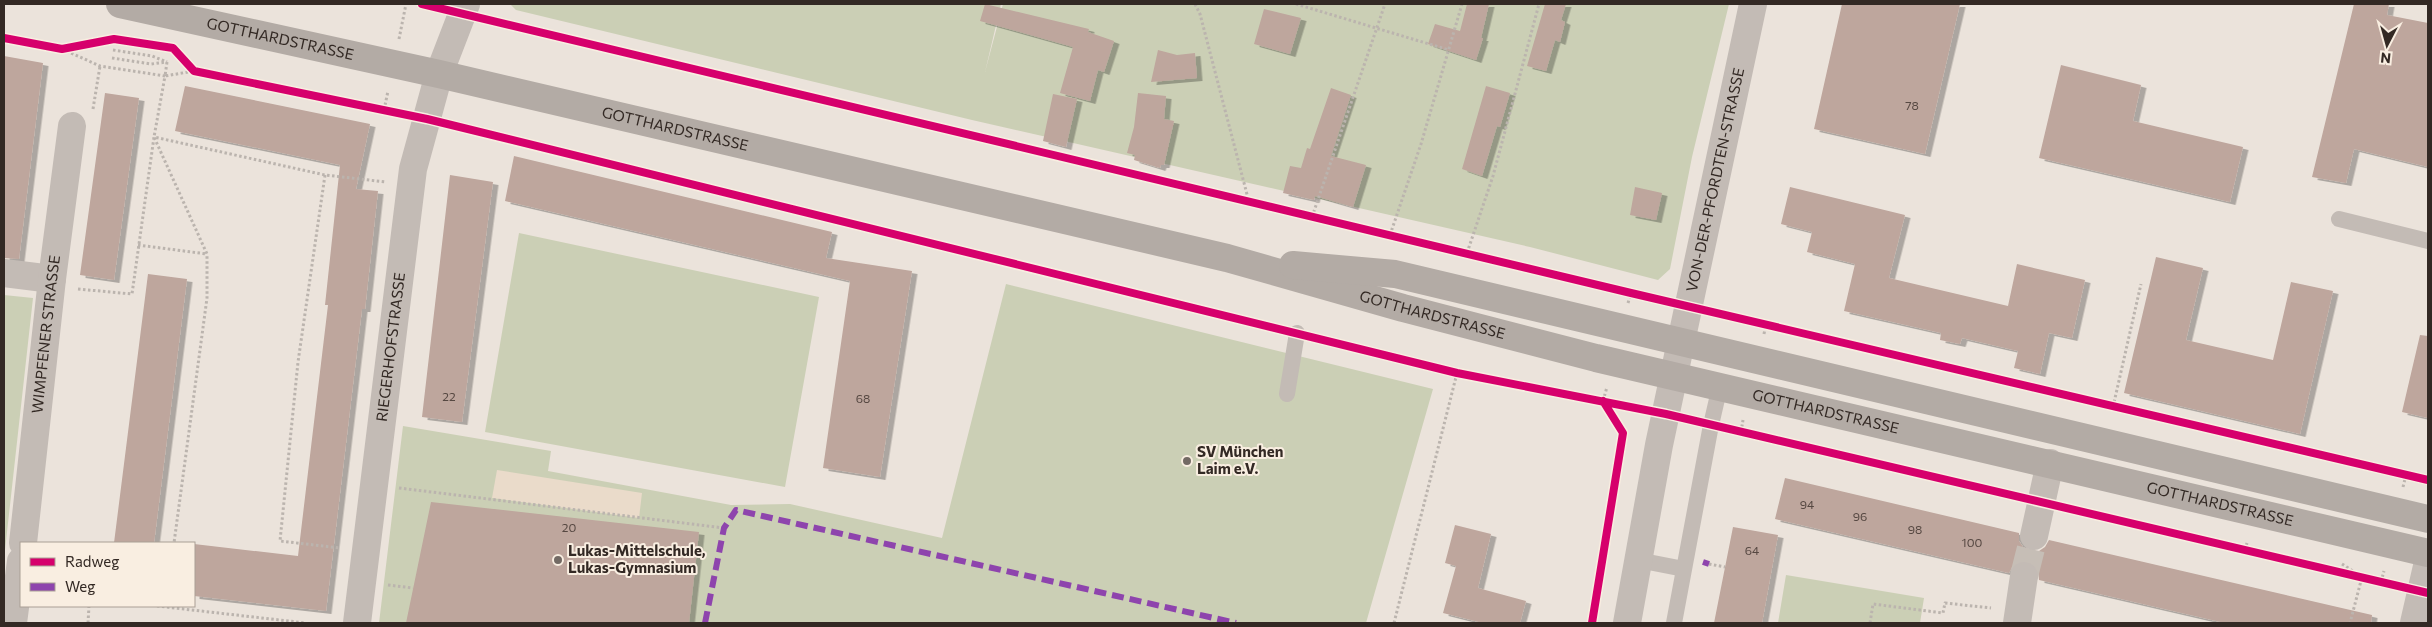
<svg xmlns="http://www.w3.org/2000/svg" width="2432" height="627" font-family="Commissioner,sans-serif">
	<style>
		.green { fill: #cbcfb5 }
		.plaza { fill: #eadbca }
		.building { fill: #bea69d; filter: url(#shadow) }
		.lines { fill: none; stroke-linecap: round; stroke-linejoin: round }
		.street-tunnel { stroke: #c6beb6; stroke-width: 28; stroke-dasharray: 28 14; stroke-linecap: butt }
		.path { stroke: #bbb4ae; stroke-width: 3; stroke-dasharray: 2.5 2.5; stroke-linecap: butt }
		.lane { stroke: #c3bbb5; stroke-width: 16 }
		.street { stroke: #c3bbb5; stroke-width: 28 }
		.secondary { stroke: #b3aba5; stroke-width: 28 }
		.quiet { stroke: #8e44ad; stroke-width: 6; stroke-dasharray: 12 6; stroke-linecap: butt }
		.cycleway-casing { stroke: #f9eee1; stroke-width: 11 }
		.cycleway { stroke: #d6006c; stroke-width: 8 }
		.poi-dot { fill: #736a64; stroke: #f9eee1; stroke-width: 2 }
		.labels { text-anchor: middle; stroke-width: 4; stroke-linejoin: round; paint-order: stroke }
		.number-label { font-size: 12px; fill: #564842 }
		.street-label { font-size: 15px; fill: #332924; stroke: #f9eee1 }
		.poi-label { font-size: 15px; font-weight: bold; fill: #332924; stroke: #f9eee1; text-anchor: start }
	</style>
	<defs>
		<filter id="shadow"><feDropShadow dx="5.5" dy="3" stdDeviation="0" flood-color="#0004"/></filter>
	</defs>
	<rect width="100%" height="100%" fill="#ebe3db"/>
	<path class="green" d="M510,4h491l-16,68 18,-68h726l-37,153 -22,112 -12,11 -128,-33 -558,-127 -456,-110z
		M519,233l300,64 -34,190 -300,-55z
		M1006,284l427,105 -67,234h-987l24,-197 148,25 -3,20 183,34 59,-1 152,34z
		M4,295l29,3 -29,261z
		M1786,575l138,23 -4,25h-142z"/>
	<path class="plaza" d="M497,470l145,23 -3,25 -147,-20z"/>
	<path class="building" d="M985,4l104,25 -1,3 26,9 -10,31 -6,-2 -8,31 -30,-8 13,-46 -93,-26z
		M1467,4h22l-8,34h2l-7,22 -48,-16 7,-20 25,7z
		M1545,4h21l-5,16 4,2 -5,20 -5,-2 -9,31 -19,-5z
		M1842,4h118l-35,150 -111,-25z
		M2354,4h35l-2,11 41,8v144l-74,-18 -8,34 -34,-6z
		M1264,9l37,9 -11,36 -36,-10z
		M1158,50l19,5 18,-2 2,25 -46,4z
		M4,56l39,7 -24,196 -15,-1z
		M2061,65l80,20 -8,36 110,26 -13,55 -191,-44z
		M185,86l185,38 -14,65 22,2 -13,118h-3l-36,302 -132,-15v-52l104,12 30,-251h-3l15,-140 -165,-34z
		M1486,86l24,7 -10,34 -3,-1 -15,50 -20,-7z
		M1331,88l20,7 -20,61 35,9 -13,42 -38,-11 -1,4 -31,-7 7,-27 11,2 6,-20 3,1z
		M105,93l34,5 -25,182 -34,-5z
		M1138,93l28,3 -2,23 10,2 -10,44h-3l-1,3 -26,-8 1,-5 -8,-2 7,-26z
		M1053,94l24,5 -11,48 -23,-6z
		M514,156l318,76 -6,26 86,13 -32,206 -57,-9 27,-187 -345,-80z
		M450,175l43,7 -31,240 -40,-5z
		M1635,187l27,6 -6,27 -26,-5z
		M1790,187l115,28 -16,63 119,28 9,-42 68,16 -13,58 -23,-5 -9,41 -26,-6 4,-17 -56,-13 -2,6 -20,-4 1,-7 -97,-22 11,-47 -48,-12 5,-20 -31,-8z
		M2156,257l47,11 -17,72 87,20 18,-78 42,9 -33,143 -176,-41z
		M148,274l39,5 -33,264h-40z
		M2420,335l8,1v82l-26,-6z
		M1785,478l234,55v8l4,6 7,4h9l6,-4 4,-7 323,75 -1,8h-146l-186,-43 -1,-10 -5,-6 -6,-3 -9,1 -6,5 -3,6 -234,-54z
		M431,502l268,30 -10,91h-283z
		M1455,525l36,9 -13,54 48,13 -6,22h-37l-40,-10 13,-47 -11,-3z
		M1733,527l45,8 -16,88h-48z"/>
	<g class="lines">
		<path class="street-tunnel" d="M2024,576l10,-40"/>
		<path class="path" d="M1195,4l5,10 49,188
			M1296,4l153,46
			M399,39l7,-35
			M62,49l38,17 65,10 -11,61 53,117v44l-33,245
			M113,50l39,6 15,6
			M112,58l39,6 16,-2
			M167,62l-2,14 29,-5
			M93,109l7,-43
			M384,110l4,-19
			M325,175l-27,187 -18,179 60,7
			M1312,217l73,-213
			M1390,235l31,-91 41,-140
			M138,245l69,9
			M1467,253l26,-77 46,-172
			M78,289l54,5 22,-157 171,38 61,7
			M1628,303l3,-10
			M1764,334l2,-10
			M1603,401l4,-14
			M2113,407l28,-123
			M1741,432l2,-12
			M2403,487l3,-12
			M399,488l325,40
			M2245,550l2,-7
			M1709,564l16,3
			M2342,564l20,13 -12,46
			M2381,582l3,-11
			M388,585l25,3
			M157,606l149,17
			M88,623l1,-17
			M1394,623l63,-250
			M1870,623l3,-19 70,9 2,-10 46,5"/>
		<path class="lane" d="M2339,219l89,22
			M1287,394l10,-61
			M1638,560l46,9
			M1674,623l37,-198 9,-39"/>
		<g class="street">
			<path d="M4,273l48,6"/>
			<path d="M2034,536l16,-73"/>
			<path id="s1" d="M23,543l29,-264 20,-153"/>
			<path d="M13,623l8,-62"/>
			<path id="s2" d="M357,623l56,-454 26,-95 27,-70"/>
			<path id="s3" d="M1627,623l32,-178 94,-441"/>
			<path d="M2017,623l7,-47"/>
			<path d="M2414,623l14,-61"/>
		</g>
		<g class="secondary">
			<path id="s4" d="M120,4l319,70 788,184 176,50 193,50 832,195"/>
			<path d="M1293,265l102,9 1033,245"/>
		</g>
		<path class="quiet" d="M1703,562l6,2
			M705,623l19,-95 12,-18 500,113"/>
		<defs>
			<path id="cycleway" d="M422,4l1209,289 797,187
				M4,38l58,11 52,-10 59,9 21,23 233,48 1030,254 209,41 762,179
				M1592,623l31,-190 -20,-32"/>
		</defs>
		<use href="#cycleway" class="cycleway-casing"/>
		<use href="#cycleway" class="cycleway"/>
	</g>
	<g class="poi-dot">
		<circle cx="1187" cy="461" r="5"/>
		<circle cx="558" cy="560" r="5"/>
	</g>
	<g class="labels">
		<g class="number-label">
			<text x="1912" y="110">78</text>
			<text x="449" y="401">22</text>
			<text x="863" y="403">68</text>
			<text x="1807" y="509">94</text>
			<text x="1860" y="521">96</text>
			<text x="569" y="532">20</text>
			<text x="1915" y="534">98</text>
			<text x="1972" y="547">100</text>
			<text x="1752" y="555">64</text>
		</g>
		<g class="street-label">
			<text dy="5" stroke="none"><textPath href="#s4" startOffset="164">GOTTHARDSTRASSE</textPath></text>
			<text dy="5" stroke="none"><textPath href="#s4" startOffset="569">GOTTHARDSTRASSE</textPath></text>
			<text dy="5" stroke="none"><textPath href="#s3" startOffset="452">VON-DER-PFORDTEN-STRASSE</textPath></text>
			<text dy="5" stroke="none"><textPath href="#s4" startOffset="1349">GOTTHARDSTRASSE</textPath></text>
			<text dy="5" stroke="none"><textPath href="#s1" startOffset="210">WIMPFENER STRASSE</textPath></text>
			<text dy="5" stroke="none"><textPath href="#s2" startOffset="278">RIEGERHOFSTRASSE</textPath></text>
			<text dy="5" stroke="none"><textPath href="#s4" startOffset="1754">GOTTHARDSTRASSE</textPath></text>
			<text dy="5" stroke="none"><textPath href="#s4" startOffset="2159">GOTTHARDSTRASSE</textPath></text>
		</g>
		<g class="poi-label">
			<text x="1197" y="457">SV München<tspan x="1197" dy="17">Laim e.V.</tspan></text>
			<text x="568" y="556">Lukas-Mittelschule,<tspan x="568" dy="17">Lukas-Gymnasium</tspan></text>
		</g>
	</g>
	<rect width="2432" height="627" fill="none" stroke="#332924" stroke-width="10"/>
	<rect x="20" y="542" width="175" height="65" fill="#f9eee1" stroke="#aa9f95"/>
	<rect x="30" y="558" width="25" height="8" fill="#d6006c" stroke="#aa9f95"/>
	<text x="65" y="567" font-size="15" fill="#332924">Radweg</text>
	<rect x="30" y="583" width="25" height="8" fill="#8e44ad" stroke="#aa9f95"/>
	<text x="65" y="592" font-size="15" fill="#332924">Weg</text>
	<g transform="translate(2387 45) rotate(186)" stroke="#f9eee1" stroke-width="4" paint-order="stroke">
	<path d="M0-4L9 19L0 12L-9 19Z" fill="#332924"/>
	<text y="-8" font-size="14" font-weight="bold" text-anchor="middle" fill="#332924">N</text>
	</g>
</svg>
